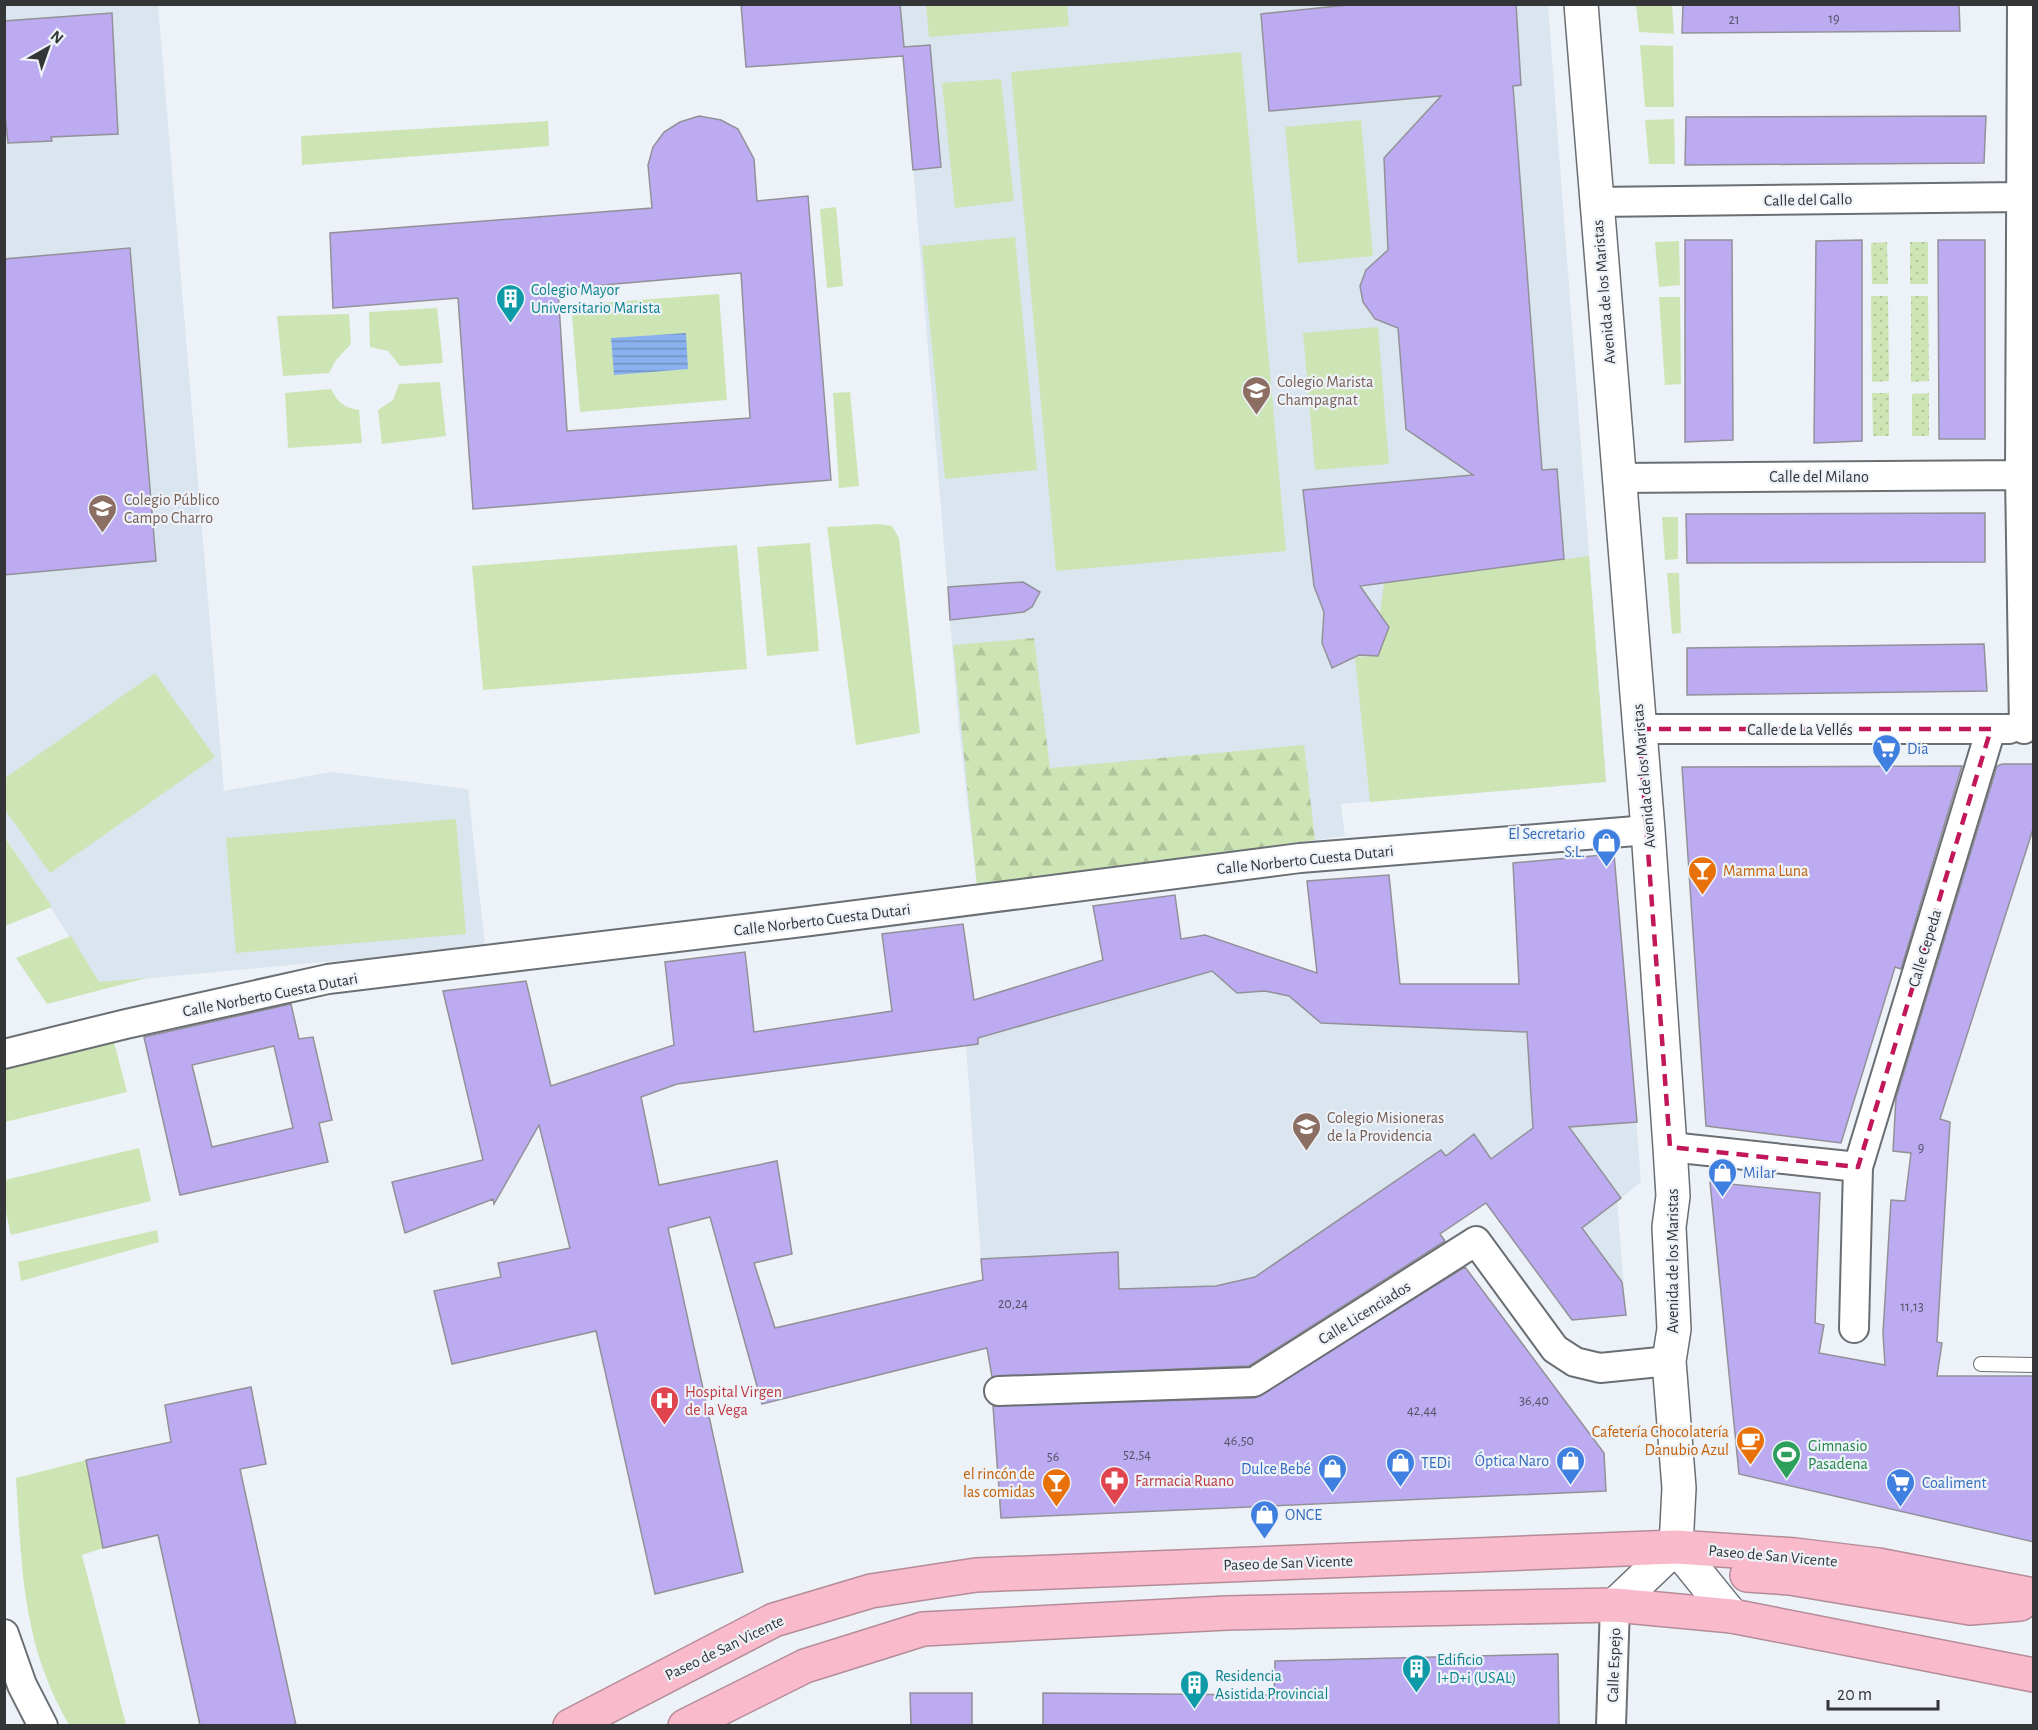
<svg xmlns="http://www.w3.org/2000/svg" width="2038" height="1730" font-family="'Alegreya Sans',sans-serif">
	<style>
		.built { fill: #dae5f0 }
		.grass { fill: url(#grass-dots) }
		.forest { fill: url(#forest-firs) }
		.green { fill: #cde5b5 }
		.water { fill: url(#water-rules) }
		.building { fill: #bcabf1; stroke: #929198; stroke-width: 1.5; fill-rule: evenodd }
		.lines { fill: none; stroke-linecap: round; stroke-linejoin: round }
		.lane-casing { stroke: #6a6f74; stroke-width: 16 }
		.street-casing { stroke: #6a6f74; stroke-width: 32 }
		.secondary-casing { stroke: #6a6f74; stroke-width: 36 }
		.highway-casing { stroke: #b48c98; stroke-width: 36 }
		.lane { stroke: #fff; stroke-width: 14 }
		.street { stroke: #fff; stroke-width: 28 }
		.secondary { stroke: #fff; stroke-width: 33 }
		.highway { stroke: #f9bbcc; stroke-width: 33 }
		.marked { fill: none; stroke: #c2185b; stroke-width: 4.5; stroke-dasharray: 12 8; stroke-linejoin: round }
		.labels { text-anchor: middle; stroke-width: 4.5; stroke-linejoin: round; paint-order: stroke }
		.number-label { font-size: 14px; fill: #555266 }
		.street-label { font-size: 16px; fill: #333537; stroke: #ecf2f8 }
		.culture-label { font-size: 16px; fill: #0d838f; stroke: #ecf2f8; text-anchor: start }
		.education-label { font-size: 16px; fill: #785e54; stroke: #ecf2f8; text-anchor: start }
		.shop-label { font-size: 16px; fill: #366cbe; stroke: #ecf2f8; text-anchor: start }
		.food-label { font-size: 16px; fill: #c56008; stroke: #ecf2f8; text-anchor: end }
		.health-label { font-size: 16px; fill: #be3a42; stroke: #ecf2f8; text-anchor: start }
		.leisure-label { font-size: 16px; fill: #27864d; stroke: #ecf2f8; text-anchor: start }
	</style>
	<defs>
		<pattern id="grass-dots" width="8" height="8" patternUnits="userSpaceOnUse" patternTransform="scale(1.5)"><rect width="8" height="8" fill="#cde5b5"/><path d="M2 2h.1M6 6h.1" fill="none" stroke="#b0c59c" stroke-width="1.8" stroke-linecap="round"/></pattern>
		<pattern id="forest-firs" width="22" height="20" patternUnits="userSpaceOnUse" patternTransform="scale(1.5)"><rect width="22" height="20" fill="#cde5b5"/><path d="M5 1l3.5 6h-7zM16 11l3.5 6h-7z" fill="#b0c59c"/></pattern>
		<pattern id="water-rules" width="6" height="5" patternUnits="userSpaceOnUse" patternTransform="scale(1.5)"><rect width="6" height="5" fill="#8ab1ef"/><path d="M0 2.5h6" fill="none" stroke="#7191c2"/></pattern>
	</defs>
	<rect width="100%" height="100%" fill="#ecf2f8"/>
	<path class="built" d="M4,5h154l66,786 108,-19 136,17 17,158 -386,36 -94,-147z
		M900,5h648l58,777 -265,22 4,32 -368,50 -18,-157z
		M1212,971l25,22 28,-2 24,5 32,27 205,9 1,4 102,-6 12,152 -24,19 9,114 -54,5 -86,-117 -138,91 -225,69 -5,-111 -137,7 -15,-214 12,-7z"/>
	<path class="grass" d="M1887,242l1,42h-16l-1,-41z
		M1910,242h18v42h-18z
		M1871,296h17l1,85 -17,1z
		M1911,296h17l1,85 -18,1z
		M1872,393h17v43h-16z
		M1929,393v43h-17v-42z"/>
	<path class="forest" d="M1034,638l16,130 254,-23 11,95 -338,46 -24,-241z"/>
	<path class="green" d="M926,5h141l2,21 -140,11z
		M1636,5h36l2,29 -35,-2z
		M1640,45l33,1 1,61h-29z
		M1241,52l45,499 -230,20 -45,-499z
		M1001,79l13,122 -59,7 -13,-125z
		M1674,119l1,45h-26l-4,-44z
		M1361,120l12,136 -75,7 -13,-136z
		M548,121l1,25 -247,19 -1,-29z
		M836,207l7,79 -16,2 -7,-79z
		M1015,237l22,233 -92,9 -23,-233z
		M1679,241l1,44 -21,2 -4,-45z
		M719,294l8,106 -147,12 -9,-107z
		M1659,297h21l1,87 -16,1z
		M437,308l6,55 -43,3 -12,-15 -18,-4 -1,-35z
		M349,314l2,30 -15,16 -7,13 -46,3 -6,-60z
		M1378,327l11,137 -74,6 -12,-137z
		M440,382l6,54 -64,8 -4,-34 15,-10 6,-16z
		M331,389c7,14 14,19 28,21l3,33 -74,5 -3,-55z
		M850,392l9,94 -20,2 -6,-95z
		M1662,517h16v42l-13,1z
		M880,524l12,2 7,12 21,195 -64,12 -29,-218z
		M810,543l9,108 -52,5 -10,-109z
		M737,545l10,124 -264,21 -11,-124z
		M1589,556l17,226 -236,20 -15,-145 22,-1 12,-29 -9,-13 4,-31z
		M1667,573h12l2,60 -9,1z
		M155,673l60,84 -165,116 -45,-63v-32z
		M456,819l10,115 -230,19 -10,-115z
		M4,836l48,71 -47,19h-1z
		M71,936l28,46 48,-4 -100,26 -31,-46z
		M114,1042l13,50 -122,30v-53z
		M139,1148l12,53 -140,34 -6,-27v-28z
		M157,1230l2,12 -138,39 -3,-19z
		M86,1460l17,88 -21,7 44,170h-57c-47,-82 -47,-155 -53,-247z"/>
	<path class="water" d="M686,333l2,36 -74,6 -3,-37z"/>
	<path class="building" d="M741,4h159l4,43 26,-2 11,122 -28,3 -10,-114 -157,11z
		M1357,4h159l5,81 -8,1 29,384 15,-1 7,90 -204,27 29,41 -11,29 -19,-1 -27,13 -10,-25 2,-31 -10,-26 -11,-96 170,-15 -67,-46 -8,-101 -23,-9 -12,-17 -3,-16 6,-16 22,-20 -4,-92 57,-62 -172,15 -8,-97z
		M1683,4h276l1,27 -278,2z
		M112,13l6,121 -67,3 1,4 -44,2 -4,-38v-84z
		M699,116l22,4 17,9 16,30 3,42 51,-5 23,284 -358,29 -15,-211 -125,10 -3,-75 322,-25 -4,-43 5,-18 11,-15 16,-10zM741,273l9,145 -183,13 -9,-142z
		M1986,116l-2,47 -299,2 1,-48z
		M1685,240h47l1,200 -48,2z
		M1862,240v201l-48,2 2,-202z
		M1938,240h47v199h-46z
		M130,248l26,313 -152,14v-316z
		M1985,513v49l-298,1 -1,-49z
		M1023,582l17,10 -8,15 -8,5 -74,8 -2,-33z
		M1984,644l3,47 -300,4v-47z
		M2002,764h32v62l-94,293 10,3 -13,220 5,1 -5,33h97v166l-295,-68 -29,-292 110,11 -5,130 9,2 -5,28 66,12 -2,-32 8,-133 14,1 6,-48 -18,-2 3,-53 101,-332z
		M1962,766l-61,203 -6,-2 -54,176 -135,-17 -24,-359z
		M1614,854l23,268 -68,5 52,71 -39,30 40,54 4,33 -54,5 -86,-117 -46,31 5,7 -196,125 -257,11 -5,-29 -225,56 -52,-187 -42,11 75,344 -88,22 -59,-263 -144,33 -18,-73 67,-14 -3,-14 72,-15 -31,-123 -45,79 -1,-5 -88,34 -13,-51 91,-22 -40,-169 83,-10 25,105 123,-41 -9,-83 80,-10 9,80 138,-21 -10,-77 81,-10 11,76 129,-40 -10,-54 82,-11 6,44 24,-4 112,38 -10,-92 82,-6 11,109h119l-6,-121zM1212,971l25,22 28,-2 24,5 32,27 206,9 6,96 -42,31 -17,-25 -28,22 -5,-6 -186,127 -39,9 -97,3 -1,-37 -137,7 2,21 -208,48 -21,-65 38,-9 -15,-93 -118,24 -18,-88 36,-13 301,-40v-6z
		M291,1004l8,35 14,-2 19,83 -13,3 9,39 -148,33 -36,-158zM274,1046l19,82 -81,19 -20,-82z
		M1465,1267l139,186 2,38 -605,27 -8,-112 262,-8z
		M251,1387l15,77 -26,5 56,256h-96l-42,-190 -55,13 -17,-88 85,-18 -6,-37z
		M1558,1654l1,71h-516v-32l231,2 1,-34z
		M910,1693h62v32h-61z"/>
	<g class="lines">
		<defs>
			<path id="lane" d="M1981,1364l53,1"/>
			<path id="street" d="M2022,4l-2,471 4,254
				M1595,202l426,-5
				M1618,478l402,-3
				M1639,729h370
				M4,1054l122,-30 202,-45 482,-58 490,-63 348,-28
				M1670,1147l188,20
				M1854,1328l4,-161 133,-438
				M999,1391l255,-9 222,-141 79,108 20,13 25,6 69,-7
				M4,1634l18,51 21,41
				M1611,1726l4,-121"/>
			<path id="secondary" d="M1581,4l67,826 22,317 3,49 -4,31 5,102 -5,32 10,127 -3,59 -61,58
				M1676,1547l56,69"/>
			<path id="highway" d="M1747,1575l43,3 180,30 50,-4
				M570,1726l204,-106 97,-29 105,-16 700,-28 119,8 83,10 156,30
				M685,1726l120,-60 118,-37 303,-16 389,-8 117,11 302,59"/>
		</defs>
		<use href="#lane" class="lane-casing"/>
		<use href="#street" class="street-casing"/>
		<use href="#secondary" class="secondary-casing"/>
		<use href="#highway" class="highway-casing"/>
		<use href="#lane" class="lane"/>
		<use href="#street" class="street"/>
		<use href="#secondary" class="secondary"/>
		<use href="#highway" class="highway"/>
	</g>
	<path class="marked" d="M1639,729h352l-133,438 -188,-20z"/>
	<defs>
		<symbol id="building-pin" viewBox="-11 -11 22 30"><path d="M0 17L-7.5 6A9.5 9.5 0 1 1 7.5 6Z" fill="#0f9aa8" stroke="#ecf2f8"/><path d="M-4-6H4V6H1V3H-1V6H-4ZM-2.5-4.3h1.7v1.8h-1.7ZM.8-4.3h1.7v1.8H.8ZM-2.5-1h1.7V.8h-1.7ZM.8-1h1.7V.8H.8Z" fill="#fff"/></symbol>
		<symbol id="school-pin" viewBox="-11 -11 22 30"><path d="M0 17L-7.5 6A9.5 9.5 0 1 1 7.5 6Z" fill="#8d6e63" stroke="#ecf2f8"/><path d="M0-5L7-2L0 1L-7-2ZM-4 1L0 2.5L4 1V4Q0 6-4 4Z" fill="#fff"/></symbol>
		<symbol id="supermarket-pin" viewBox="-11 -11 22 30"><path d="M0 17L-7.5 6A9.5 9.5 0 1 1 7.5 6Z" fill="#3f7fe0" stroke="#ecf2f8"/><path d="M-6-5.5h2.5l.6 2H6L4.5 2H-2.5L-4.4-4H-6ZM-1.5 3.2a1.3 1.3 0 1 0 .1 0ZM3 3.2a1.3 1.3 0 1 0 .1 0Z" fill="#fff"/></symbol>
		<symbol id="shop-pin" viewBox="-11 -11 22 30"><path d="M0 17L-7.5 6A9.5 9.5 0 1 1 7.5 6Z" fill="#3f7fe0" stroke="#ecf2f8"/><path d="M-5-2.5h2.3a2.7 3.5 0 0 1 5.4 0H5L5.5 6h-11ZM-1.5-2.5h3a1.5 2.3 0 0 0-3 0Z" fill="#fff"/></symbol>
		<symbol id="bar-pin" viewBox="-11 -11 22 30"><path d="M0 17L-7.5 6A9.5 9.5 0 1 1 7.5 6Z" fill="#e8710a" stroke="#ecf2f8"/><path d="M-6-5H6L.8 .8V4.5H3.5V6h-7V4.5H-.8V.8Z" fill="#fff"/></symbol>
		<symbol id="hospital-pin" viewBox="-11 -11 22 30"><path d="M0 17L-7.5 6A9.5 9.5 0 1 1 7.5 6Z" fill="#e0444e" stroke="#ecf2f8"/><path d="M-5-5h3v3.5h4V-5h3V5h-3V1.5h-4V5h-3Z" fill="#fff"/></symbol>
		<symbol id="cafe-pin" viewBox="-11 -11 22 30"><path d="M0 17L-7.5 6A9.5 9.5 0 1 1 7.5 6Z" fill="#e8710a" stroke="#ecf2f8"/><path d="M-5.5-4.5H6V0H3Q3 3.5 0 3.5H-2.5Q-5.5 3.5-5.5 0ZM3-3.2v2h1.7v-2ZM-6 4.5H4V6H-6Z" fill="#fff"/></symbol>
		<symbol id="stadium-pin" viewBox="-11 -11 22 30"><path d="M0 17L-7.5 6A9.5 9.5 0 1 1 7.5 6Z" fill="#2e9e5b" stroke="#ecf2f8"/><path d="M0-5a6.5 5 0 1 0 0 10a6.5 5 0 1 0 0-10ZM-3.5-1.8h7v3.6h-7Z" fill="#fff"/></symbol>
		<symbol id="pharmacy-pin" viewBox="-11 -11 22 30"><path d="M0 17L-7.5 6A9.5 9.5 0 1 1 7.5 6Z" fill="#e0444e" stroke="#ecf2f8"/><path d="M-2-6h4v4h4v4h-4v4h-4v-4h-4v-4h4Z" fill="#fff"/></symbol>
	</defs>
	<g fill-rule="evenodd">
		<use href="#building-pin" x="494" y="282" width="33" height="45"/>
		<use href="#school-pin" x="1240" y="374" width="33" height="45"/>
		<use href="#school-pin" x="86" y="492" width="33" height="45"/>
		<use href="#supermarket-pin" x="1870" y="732" width="33" height="45"/>
		<use href="#shop-pin" x="1590" y="826" width="33" height="45"/>
		<use href="#bar-pin" x="1686" y="854" width="33" height="45"/>
		<use href="#school-pin" x="1290" y="1110" width="33" height="45"/>
		<use href="#shop-pin" x="1706" y="1156" width="33" height="45"/>
		<use href="#hospital-pin" x="648" y="1384" width="33" height="45"/>
		<use href="#cafe-pin" x="1734" y="1424" width="33" height="45"/>
		<use href="#stadium-pin" x="1770" y="1438" width="33" height="45"/>
		<use href="#shop-pin" x="1554" y="1444" width="33" height="45"/>
		<use href="#shop-pin" x="1384" y="1446" width="33" height="45"/>
		<use href="#shop-pin" x="1316" y="1452" width="33" height="45"/>
		<use href="#pharmacy-pin" x="1098" y="1464" width="33" height="45"/>
		<use href="#bar-pin" x="1040" y="1466" width="33" height="45"/>
		<use href="#supermarket-pin" x="1884" y="1466" width="33" height="45"/>
		<use href="#shop-pin" x="1248" y="1498" width="33" height="45"/>
		<use href="#building-pin" x="1400" y="1652" width="33" height="45"/>
		<use href="#building-pin" x="1178" y="1668" width="33" height="45"/>
	</g>
	<g class="labels">
		<g class="number-label">
			<text x="1834" y="23">19</text>
			<text x="1734" y="24">21</text>
			<text x="1921" y="1152">9</text>
			<text x="1013" y="1308">20,24</text>
			<text x="1912" y="1311">11,13</text>
			<text x="1534" y="1405">36,40</text>
			<text x="1422" y="1415">42,44</text>
			<text x="1239" y="1445">46,50</text>
			<text x="1137" y="1459">52,54</text>
			<text x="1053" y="1461">56</text>
		</g>
		<g class="street-label">
			<text transform="translate(1808 199) rotate(-1)" y="6">Calle del Gallo</text>
			<text transform="translate(1603 292) rotate(-95)" y="6">Avenida de los Maristas</text>
			<text x="1819" y="482">Calle del Milano</text>
			<text x="1800" y="735">Calle de La Vellés</text>
			<text transform="translate(1643 776) rotate(-95)" y="6">Avenida de los Maristas</text>
			<text transform="translate(1305 859) rotate(-6)" y="6">Calle Norberto Cuesta Dutari</text>
			<text transform="translate(822 919) rotate(-7)" y="6">Calle Norberto Cuesta Dutari</text>
			<text transform="translate(1924 948) rotate(-73)" y="6">Calle Cepeda</text>
			<text transform="translate(270 994) rotate(-11)" y="6">Calle Norberto Cuesta Dutari</text>
			<text transform="translate(1672 1261) rotate(-90)" y="6">Avenida de los Maristas</text>
			<text transform="translate(1364 1312) rotate(-32)" y="6">Calle Licenciados</text>
			<text transform="translate(1773 1555) rotate(5)" y="6">Paseo de San Vicente</text>
			<text transform="translate(1288 1562) rotate(-2)" y="6">Paseo de San Vicente</text>
			<text transform="translate(724 1647) rotate(-26)" y="6">Paseo de San Vicente</text>
			<text transform="translate(1613 1665) rotate(-88)" y="6">Calle Espejo</text>
		</g>
		<g class="culture-label">
			<text x="531" y="295">Colegio Mayor<tspan x="531" dy="18">Universitario Marista</tspan></text>
			<text x="1437" y="1665">Edificio<tspan x="1437" dy="18">I+D+i (USAL)</tspan></text>
			<text x="1215" y="1681">Residencia<tspan x="1215" dy="18">Asistida Provincial</tspan></text>
		</g>
		<g class="education-label">
			<text x="1277" y="387">Colegio Marista<tspan x="1277" dy="18">Champagnat</tspan></text>
			<text x="124" y="505">Colegio Público<tspan x="124" dy="18">Campo Charro</tspan></text>
			<text x="1327" y="1123">Colegio Misioneras<tspan x="1327" dy="18">de la Providencia</tspan></text>
		</g>
		<g class="shop-label">
			<text x="1907" y="754">Dia</text>
			<text x="1585" y="839" text-anchor="end">El Secretario<tspan x="1585" dy="18">S.L.</tspan></text>
			<text x="1743" y="1178">Milar</text>
			<text x="1549" y="1466" text-anchor="end">Óptica Naro</text>
			<text x="1421" y="1468">TEDi</text>
			<text x="1311" y="1474" text-anchor="end">Dulce Bebé</text>
			<text x="1922" y="1488">Coaliment</text>
			<text x="1285" y="1520">ONCE</text>
		</g>
		<g class="food-label">
			<text x="1723" y="876" text-anchor="start">Mamma Luna</text>
			<text x="1729" y="1437">Cafetería Chocolatería<tspan x="1729" dy="18">Danubio Azul</tspan></text>
			<text x="1035" y="1479">el rincón de<tspan x="1035" dy="18">las comidas</tspan></text>
		</g>
		<g class="health-label">
			<text x="685" y="1397">Hospital Virgen<tspan x="685" dy="18">de la Vega</tspan></text>
			<text x="1135" y="1486">Farmacia Ruano</text>
		</g>
		<g class="leisure-label">
			<text x="1808" y="1451">Gimnasio<tspan x="1808" dy="18">Pasadena</tspan></text>
		</g>
	</g>
	<rect width="2038" height="1730" fill="none" stroke="#333537" stroke-width="12"/>
	<g transform="translate(48 48) rotate(40)" stroke="#ecf2f8" stroke-width="4.5" paint-order="stroke">
	<path d="M0-4.5L10 22L0 15L-10 22Z" fill="#333537"/>
	<text y="-9" font-size="16" font-weight="bold" text-anchor="middle" fill="#333537">N</text>
	</g>
	<path d="M1828 1700v9h110v-9" fill="none" stroke="#333537" stroke-width="3"/>
	<text x="1837" y="1700" font-size="18" fill="#333537" stroke="#ecf2f8" stroke-width="4.5" paint-order="stroke">20 m</text>
</svg>
